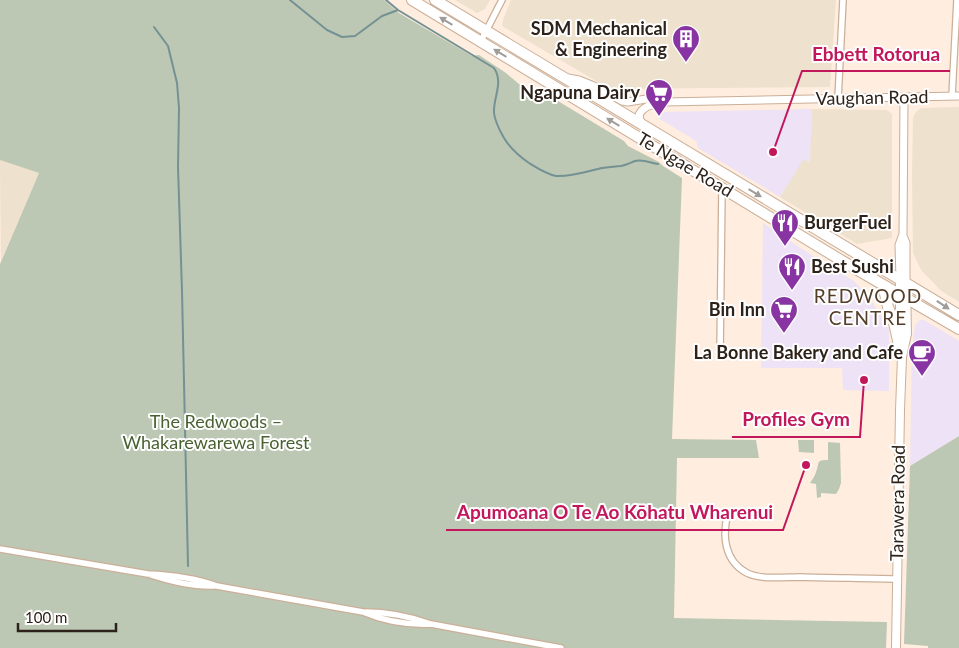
<svg xmlns="http://www.w3.org/2000/svg" width="959" height="648" font-family="Lato,sans-serif">
	<style>
		.commercial { fill: #ede2f6 }
		.industrial { fill: #eee1cd }
		.green { fill: #bdc8b4 }
		.lines { fill: none; stroke-linecap: round; stroke-linejoin: round }
		.stream { stroke: #749194; stroke-width: 2 }
		.minor-casing { stroke: #cbaf98; stroke-width: 8 }
		.tertiary-casing { stroke: #cbaf98; stroke-width: 9 }
		.secondary-casing { stroke: #cbaf98; stroke-width: 10 }
		.trunk-casing { stroke: #cbaf98; stroke-width: 12 }
		.minor { stroke: #fff; stroke-width: 5.5 }
		.tertiary { stroke: #fff; stroke-width: 7 }
		.secondary { stroke: #fff; stroke-width: 8 }
		.trunk { stroke: #fff; stroke-width: 10 }
		.oneway { fill: #a09c98 }
		.labels { text-anchor: middle; stroke-width: 4; stroke-linejoin: round; paint-order: stroke }
		.poi-label { font-size: 18px; font-weight: bold; fill: #2d2219; stroke: #fefefe; text-anchor: end }
		.street-label { font-size: 18px; fill: #2d2219; stroke: #fefefe }
		.park-label { font-size: 18px; fill: #486130; stroke: #fefefe }
		.neighbourhood-label { font-size: 19px; letter-spacing: 1px; fill: #543d29; stroke: #fefefe }
		.leader { fill: none; stroke: #c2185b; stroke-width: 2 }
		.callout-dot { fill: #c2185b; stroke: #fefefe; stroke-width: 2 }
		.callout-label { font-size: 19px; text-anchor: middle; font-weight: bold; fill: #c2185b; stroke: #fefefe; stroke-width: 4; stroke-linejoin: round; paint-order: stroke }
	</style>
	<rect width="100%" height="100%" fill="#ffeddf"/>
	<path class="commercial" d="M812,109l-2,53 -7,-1 -23,36 -82,-49 -1,-5 -4,-4 -35,-21v-6z
		M763,223l53,35 38,23 15,16 20,33v61l-46,-1 -1,-22h-81z
		M920,320h4l35,21v95l-49,30 2,-117 3,-24z"/>
	<path class="industrial" d="M455,0h35l-5,9 -8,4z
		M511,0h325l-6,87 -220,2 -108,-63 1,-6z
		M959,107v195l-19,-12 -10,-11 -9,-9 -8,-17 -1,-76 1,-60 3,-5 5,-4z
		M812,109l74,1 3,1 3,4v123l-35,6 -77,-47 23,-37 7,2z
		M0,160l39,13 -37,85 -1,6z"/>
	<path class="green" d="M0,0h384l15,13 73,43 7,-1 27,18 13,11 34,14 71,43 4,5 31,16 4,4 19,12 -10,261 84,1 3,18h-82l-3,160 213,4 -1,26h-886v-384l39,-91 -39,-13z
		M959,436v212h-31v-2l-24,-2 6,-178z
		M798,440h16v13l-15,-1z
		M828,442l12,1 1,40 -2,6 -3,5 -15,-1v4l-4,1 -1,-14 -6,-1c2,-3 5,-7 6,-11 4,-9 -1,-12 12,-12z"/>
	<g class="lines">
		<path class="stream" d="M290,0l37,30 15,7 13,-1 27,-20 16,-6
			M386,0l12,10 96,58c10,15 -1,29 0,45 1,9 6,18 10,25 6,10 15,18 25,25 8,5 17,11 27,13 14,1 29,-4 42,-7 7,-2 15,-2 23,-3 5,-1 9,-3 14,-5 8,-2 16,2 23,3
			M154,27l14,19 9,37 2,25 -1,59 4,124 6,275"/>
		<defs>
			<path id="minor" d="M481,41l21,-41
				M952,96l5,-96
				M838,99l5,-99
				M720,353l2,-165
				M728,513c-6,22 -4,48 19,60 14,7 38,4 54,4 32,1 64,1 96,2
				M0,549l148,25c21,7 44,13 66,12
				M148,574c24,1 47,4 69,12l146,26c21,9 45,13 68,12
				M366,612c21,0 45,5 65,12l130,24"/>
			<path id="tertiary" d="M568,78l11,2 15,6 28,15 6,1 18,-3 19,3 294,-6
				M641,124l-2,-9c4,-9 12,-10 21,-12
				M903,236l3,7v39
				M900,279l-1,-34 4,-11 1,-136"/>
			<path id="secondary" d="M900,279v59
				M896,648l4,-238 2,-53 5,-23 -1,-52"/>
			<path id="trunk" d="M412,0l432,262 115,67
				M435,0l524,315
				M883,285l5,22 6,16 5,22"/>
		</defs>
		<use href="#minor" class="minor-casing"/>
		<use href="#tertiary" class="tertiary-casing"/>
		<use href="#secondary" class="secondary-casing"/>
		<use href="#trunk" class="trunk-casing"/>
		<use href="#minor" class="minor"/>
		<use href="#tertiary" class="tertiary"/>
		<use href="#secondary" class="secondary"/>
		<use href="#trunk" class="trunk"/>
	</g>
	<defs><path id="oneway-solid" d="M-6-.8H1V-3.2L6.5 0L1 3.2V.8H-6Z" transform="scale(1.25)"/></defs>
	<g class="oneway">
		<use href="#oneway-solid" transform="translate(446 21) rotate(-149)"/>
		<use href="#oneway-solid" transform="translate(500 53) rotate(-149)"/>
		<use href="#oneway-solid" transform="translate(613 122) rotate(-149)"/>
		<use href="#oneway-solid" transform="translate(755 193) rotate(31)"/>
		<use href="#oneway-solid" transform="translate(943 305) rotate(33)"/>
	</g>
	<defs>
		<symbol id="building-pin" viewBox="-11 -11 22 30"><path d="M0 17L-7.5 6A9.5 9.5 0 1 1 7.5 6Z" fill="#8834a2" stroke="#fefefe"/><path d="M-4-6H4V6H1V3H-1V6H-4ZM-2.5-4.3h1.7v1.8h-1.7ZM.8-4.3h1.7v1.8H.8ZM-2.5-1h1.7V.8h-1.7ZM.8-1h1.7V.8H.8Z" fill="#fff"/></symbol>
		<symbol id="supermarket-pin" viewBox="-11 -11 22 30"><path d="M0 17L-7.5 6A9.5 9.5 0 1 1 7.5 6Z" fill="#8834a2" stroke="#fefefe"/><path d="M-6-5.5h2.5l.6 2H6L4.5 2H-2.5L-4.4-4H-6ZM-1.5 3.2a1.3 1.3 0 1 0 .1 0ZM3 3.2a1.3 1.3 0 1 0 .1 0Z" fill="#fff"/></symbol>
		<symbol id="restaurant-pin" viewBox="-11 -11 22 30"><path d="M0 17L-7.5 6A9.5 9.5 0 1 1 7.5 6Z" fill="#8834a2" stroke="#fefefe"/><path d="M-5-6h1v4h1v-4h1v4h1v-4h1v5L-1.5 .5V6h-2V.5L-5-1ZM5-6V6H3V1.5H1.5Q1.5-4 5-6Z" fill="#fff"/></symbol>
		<symbol id="cafe-pin" viewBox="-11 -11 22 30"><path d="M0 17L-7.5 6A9.5 9.5 0 1 1 7.5 6Z" fill="#8834a2" stroke="#fefefe"/><path d="M-5.5-4.5H6V0H3Q3 3.5 0 3.5H-2.5Q-5.5 3.5-5.5 0ZM3-3.2v2h1.7v-2ZM-6 4.5H4V6H-6Z" fill="#fff"/></symbol>
	</defs>
	<g fill-rule="evenodd">
		<use href="#building-pin" x="670" y="23" width="32" height="43"/>
		<use href="#supermarket-pin" x="643" y="77" width="32" height="43"/>
		<use href="#restaurant-pin" x="769" y="207" width="32" height="43"/>
		<use href="#restaurant-pin" x="776" y="251" width="32" height="43"/>
		<use href="#supermarket-pin" x="768" y="294" width="32" height="43"/>
		<use href="#cafe-pin" x="906" y="337" width="32" height="43"/>
	</g>
	<g class="labels">
		<g class="poi-label">
			<text x="667" y="35">SDM Mechanical<tspan x="667" dy="21">&amp; Engineering</tspan></text>
			<text x="640" y="99">Ngapuna Dairy</text>
			<text x="804" y="229" text-anchor="start">BurgerFuel</text>
			<text x="811" y="273" text-anchor="start">Best Sushi</text>
			<text x="765" y="316">Bin Inn</text>
			<text x="903" y="359">La Bonne Bakery and Cafe</text>
		</g>
		<g class="street-label">
			<text transform="translate(872 98) rotate(-1)" y="6">Vaughan Road</text>
			<text transform="translate(685 165) rotate(31)" y="6">Te Ngae Road</text>
			<text transform="translate(898 503) rotate(-89)" y="6">Tarawera Road</text>
		</g>
		<g class="park-label">
			<text x="216" y="428">The Redwoods –<tspan x="216" dy="21">Whakarewarewa Forest</tspan></text>
		</g>
		<g class="neighbourhood-label">
			<text x="868" y="303">REDWOOD<tspan x="868" dy="22">CENTRE</tspan></text>
		</g>
	</g>
	<path class="leader" d="M773 152L802 71H950M864 380L860 437H732M806 465L783 530H446"/>
	<g class="callout-dot">
		<circle cx="773" cy="152" r="5"/>
		<circle cx="864" cy="380" r="5"/>
		<circle cx="806" cy="465" r="5"/>
	</g>
	<g class="callout-label">
		<text x="876" y="61">Ebbett Rotorua</text>
		<text x="796" y="426">Profiles Gym</text>
		<text x="615" y="519">Apumoana O Te Ao Kōhatu Wharenui</text>
	</g>
	<path d="M18 623v8h98v-8" fill="none" stroke="#2d2219" stroke-width="2.5"/>
	<text x="25" y="623" font-size="15" fill="#2d2219" stroke="#fefefe" stroke-width="4" paint-order="stroke">100 m</text>
</svg>
